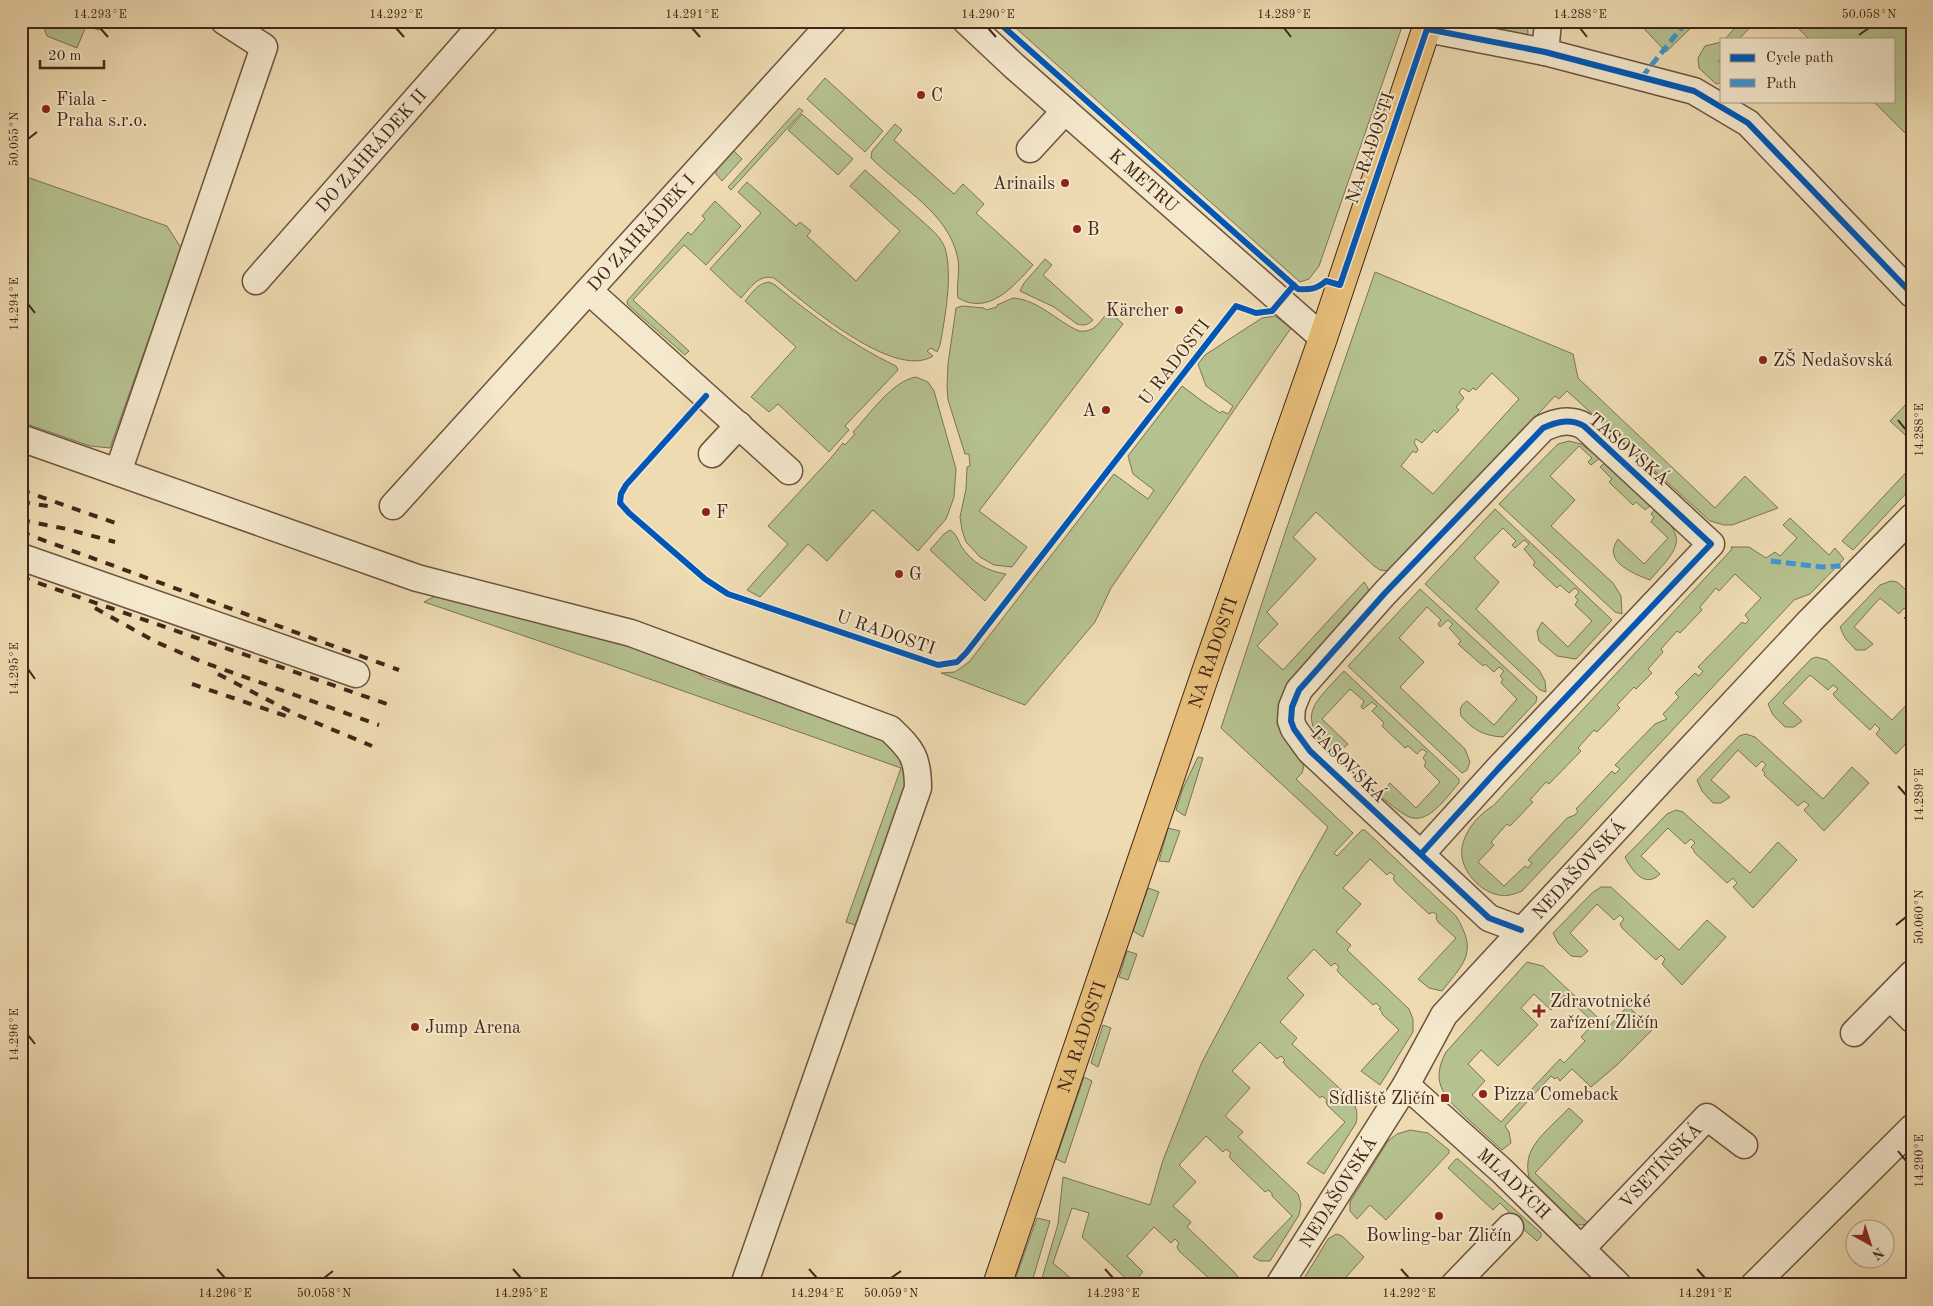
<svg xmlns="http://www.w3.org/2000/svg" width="1933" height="1306" font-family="'Old Standard TT',serif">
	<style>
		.green { fill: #b5c18f; stroke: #7c7454; fill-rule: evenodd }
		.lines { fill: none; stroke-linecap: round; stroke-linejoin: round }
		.minor-casing { stroke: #6d533e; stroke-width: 29 }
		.major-casing { stroke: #422618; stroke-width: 30 }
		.minor { stroke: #f4e8cd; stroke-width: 26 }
		.major { stroke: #e7be79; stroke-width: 28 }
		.rail { stroke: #422618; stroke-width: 4; stroke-dasharray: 9 9; stroke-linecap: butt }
		.quiet { stroke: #3f95d4; stroke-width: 5; stroke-dasharray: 10 5; stroke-linecap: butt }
		.cycleway-casing { stroke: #f4e8cd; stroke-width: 9 }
		.cycleway { stroke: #0057b8; stroke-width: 6 }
		.ticks { fill: none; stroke: #422618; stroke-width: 2 }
		.poi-dot { fill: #8f2418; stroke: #f4e8cd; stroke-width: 2 }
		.labels { text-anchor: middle; stroke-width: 4; stroke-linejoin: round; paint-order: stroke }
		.poi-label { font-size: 18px; fill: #422618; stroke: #f4e8cd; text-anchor: start }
		.street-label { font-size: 18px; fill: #422618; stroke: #f4e8cd }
		.neatline { fill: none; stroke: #422618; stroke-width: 2 }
		.ticks-label { font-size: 12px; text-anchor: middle; fill: #422618 }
	</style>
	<rect width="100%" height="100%" fill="#eedbb2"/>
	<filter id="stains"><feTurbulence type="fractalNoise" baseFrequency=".004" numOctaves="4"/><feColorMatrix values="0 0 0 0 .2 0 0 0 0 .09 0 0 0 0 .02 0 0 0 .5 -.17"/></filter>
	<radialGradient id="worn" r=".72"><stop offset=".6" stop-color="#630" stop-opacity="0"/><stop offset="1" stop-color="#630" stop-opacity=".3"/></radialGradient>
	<path class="green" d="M44,21h59l-4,9 -13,-4 -9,22 -30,-12 -3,-8z
		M1008,21h396l-85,245 -10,13 -9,3z
		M1481,21h46l1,13 -9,6 -40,-14z
		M1637,21h61l-32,31z
		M1741,21h15l-17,18h-14z
		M1791,21h121v119l-39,-39h21v-62h-85z
		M1722,42v15l-4,4 4,4v18l-6,1 -17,-16 -1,-10 7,-12z
		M825,78l58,53 -18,21 -58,-53z
		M799,108l4,3 -72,79 -3,-3z
		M802,114l51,45 -15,16 -50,-45z
		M895,124l7,6 -8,10 60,54 9,-10 21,20 -8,9 57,52c-19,21 -44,51 -75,33 -2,-12 2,-26 0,-39 -9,-46 -56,-70 -87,-101l1,-7z
		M733,150l9,9 -20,22 -6,-7v-5z
		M865,170l66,59c6,6 11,11 14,19 8,27 0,70 -5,97l-3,7 -6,-4 -4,3 6,5c-39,25 -128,-53 -159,-78 -15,-4 -23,9 -33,20l-31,-29 51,-56 -23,-21 9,-10 49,44 4,-4 11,9 -4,5 49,45 44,-50 -50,-45z
		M21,175l146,51 14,22 -71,200 -20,-2 -69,-24v-46l3,-10 -3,-8z
		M715,201l26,25 -35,39 -22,-20 -51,55 56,51 -4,4 -57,-50 -1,-4 61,-69 3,3 14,-16 -3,-3z
		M1045,259l7,6 -9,10 50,45c-5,5 -9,6 -16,4l-23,-17 -34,-16 4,-8z
		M1375,272l198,82 5,24 137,130 30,-32 33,32 -46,17h-8l-14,-4 -143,-130 -8,8 -4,-3 -165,175 -10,-1 -6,-4 -58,-54 -23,25 23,22 -49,53 11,12 -21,22 26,24 81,-88 4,6 1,11 -86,130 8,20 13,17 -2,7 -6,6 57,54 -19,20 3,3 25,-26h3l91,86c22,36 9,46 -14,75l-13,-3 -11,-9 38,-41 -18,-16 -2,-4 1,-3 -4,-3 -4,2 -33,-31 -3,-5 2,-2 -5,-4 -3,3 -17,-16 -27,29 18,16 -25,28 15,13 -4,5 62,59 4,10v13l-33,53 -19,-14 38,-41 -17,-16v-2l-3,-3 2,-1 -5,-5 -3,2 -33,-31 -3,-4 2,-3 -4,-4 -4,3 -17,-17 -27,29 17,17 -24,27 17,16 -5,6 59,55c6,9 7,14 5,24l-32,51 -17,-11 38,-41 -17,-16 -2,-4 1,-2 -5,-4 -2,2 -34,-32 -3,-4 2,-2 -4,-4 -4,3 -17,-17 -28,29 18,17 -25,28 18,16 -5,5 60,57 3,10 -2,11 -29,46h-10l-7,-4 39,-41 -20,-20v-3l-4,-3 -3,2 -33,-32 -3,-4 2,-3 -5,-4 -3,3 -17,-16 -27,29 17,17 -23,24 18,16 -4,5 46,44 12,14h-25l-4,-6 -3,3 -34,-31 -2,-4 2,-4 -4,-4 -4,4 -17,-16 -27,29 16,16 -11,12 -50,-47 7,-24 -17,-5 -19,55 26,22h-39l18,-61 5,-47 87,28 13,-45 39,-98 97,-184 29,-51 -107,-99 64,-195zM1492,373l27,26 -86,95 -32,-28 12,-15 3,2 2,-3 -4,-8 2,-3 6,4 12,-13 3,3 22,-23 -3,-3 8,-9 -5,-6 4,-4 6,4 4,-4 3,2z
		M769,282l6,3c39,32 77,60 121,81l2,4 -53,56 4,4 -20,22 -51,-48 -9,8 -18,-15 45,-50 -51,-46c7,-8 13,-18 24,-19z
		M1013,298c26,2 43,23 66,33 16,2 21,-10 30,-20l14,13 -144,187 48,36 -15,20 -18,-2 -14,-8 -14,-15 -4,-12 -2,-13 6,-28 1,-22 3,-1 -1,-12h-4l-17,-54 -1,-13 1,-23 8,-56 6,-2 22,2 2,2 11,-3v-2z
		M1275,316l16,12 -180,260 -16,34 -70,83 -84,-32 14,-1 14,-10 145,-188 34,25 6,-9 -21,-16 -5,-18 54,-70 20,15 18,12 2,-2 6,3 5,-8 -27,-20 -8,-22 7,-9 57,-37z
		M916,377l12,5 6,9 22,78 -2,28 -8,22 -28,32 -45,-41 -46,51 -19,-17 -48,53 -13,-7 41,-46 -20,-18 62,-67 13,-16 2,2 10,-11 -2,-2c16,-17 39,-51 63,-55z
		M1912,398v43l-22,-20z
		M1569,441l12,3 19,14 -9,7 -3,-3 4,-4 -13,-12 -29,30 25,24 -24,26 62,57 8,13 1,18 -7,-2 -116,-108 59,-60z
		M1605,462l46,43 -6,5 -9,-8 -3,3 -24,-23 3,-3 -12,-12z
		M1912,466v21l-59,63 -11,-9z
		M1495,509l117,111 -36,39 -19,-3 -18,-15 -2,-10 5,-9 26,25 24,-26 -17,-16 3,-5 -3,-3 4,-5 -4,-4 -6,5 -9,-8 -3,3 -24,-23 2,-3 -11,-13 5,-5 -5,-4 -9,8 -3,-3 4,-4 -13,-13 -29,30 25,24 -23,27 63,61 6,11 1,11 -6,-2 -115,-106z
		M1655,509c36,31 21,41 -5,71 -11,-4 -33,-13 -36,-25 -2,-6 1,-11 4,-16l26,25 24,-26 -17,-16 3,-5 -3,-3z
		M1790,518l39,37 6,-7 9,11 -34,35 -16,6 -272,291c-7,3 -16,6 -23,4 -22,-4 -43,-30 -36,-52 5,-17 17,-29 31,-38l238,-256 -1,-2h18l17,11 9,-6 5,4 17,-18 -14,-13zM1735,574l26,24 -16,17 4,5 -4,4 -3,-2 -44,45 5,4 -4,5 -4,-3 -20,20 4,4 -16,17 4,5 -12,5 -40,41 5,4 -5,5 -3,-3 -36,38 2,2 -3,4 -8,3 -39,42 4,3 -4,5 -3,-2 -21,20 -26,-24 16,-17 -3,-3 16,-18 3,2 23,-24 -3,-2 16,-18 3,2 32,-33 -3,-3 16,-18 3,2 23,-24 -3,-3 17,-18 2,2 16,-16 -4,-4 15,-17 -2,-3 16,-18 3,2 22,-23 -2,-3 16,-19 3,3z
		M950,530c6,3 8,10 11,16 11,17 26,25 45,28l-21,27 -55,-51 14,-16z
		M1891,581l6,1 15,13v31l-8,-8 5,-5 -5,-5 -5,6 -19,-16 -26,29 19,17 -8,6h-9l-11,-12 -5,-11 40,-42z
		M1420,589l117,108 -1,5 -33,35c-19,-1 -30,-7 -42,-21 -2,-7 0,-11 6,-15l27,24 23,-26 -16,-16 2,-4 -3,-3 4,-5 -5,-4 -5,5 -9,-8 -2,2 -25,-22 3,-3 -12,-13 4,-4 -5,-4 -8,7 -2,-3 3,-4 -14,-13 -28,31 25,24 -24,25 65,62 5,13 -3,8 -5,3 -114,-107z
		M437,595h19l219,64 31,19 180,58 18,24 4,29 -47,138 -15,-5 55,-154 -294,-104 -183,-62z
		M1816,657l11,3 65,60 20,-21v38l-16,17 -20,-20 4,-5 -5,-5 -5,6 -34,-32 -3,-4 5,-5 -5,-4 -5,5 -18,-15 -27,28 19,18 -8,6h-9l-12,-12 -5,-11 43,-45z
		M1344,671l115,108v4c-12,13 -31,44 -52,33 -9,-5 -18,-13 -26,-19l9,-14 26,25 24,-26 -16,-16 2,-4 -3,-4 4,-6 -5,-3 -5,5 -9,-8 -3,2 -23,-22 2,-3 -12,-12 5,-5 -5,-4 -9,7 -2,-2 3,-6 -14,-12 -28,30 26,25 -12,11c-42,-38 -24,-50 8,-84z
		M1746,734l9,3 68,62 29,-32 17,16 -45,48 -20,-21 5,-5 -5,-4 -6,5 -34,-31 1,-2 -3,-3 4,-5 -4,-4 -6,6 -18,-17 -27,30 19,17 -9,6h-8l-11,-12 -5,-11 42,-44z
		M1198,757l5,1 -18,58 -9,-6 7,-22z
		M1676,810l7,2 67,61 28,-31 19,18 -44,48 -20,-21 4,-4 -4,-5 -6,5 -33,-31v-2l-3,-3 4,-4 -4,-4 -6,5 -17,-16 -27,28 19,18c-15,15 -28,-3 -35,-17l42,-43z
		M1168,828l12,3 -11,31 -10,-1z
		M1601,887h10l68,63 28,-30 19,17 -44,48 -20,-21 3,-5 -4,-4 -5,5 -34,-32 -2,-4 4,-5 -4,-4 -6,5 -17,-16 -27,29 18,18 -7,6 -10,-1 -13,-13 -5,-10 39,-40z
		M1148,888l11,4 -16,45 -10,-6z
		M1127,951l10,3 -9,26 -9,-3z
		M1527,962l16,4 65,61 20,-21 24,24 -35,35 -26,22 -19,-18 -12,12 -3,-4 -2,2 -4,-3 -46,50 4,6 2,11 -9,7c-11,-10 -21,-19 -32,-29 -22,-21 -42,-36 -24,-69zM1534,994l17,16 14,-15 29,28 -13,14 4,4 -21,22 -4,-4 -59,63 -29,-27 13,-14 -17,-17 13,-14 17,16 40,-41 -17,-17z
		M1103,1025l8,3 -13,39 -7,-4z
		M1084,1077l8,4 -27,82 -9,-4z
		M1569,1108l14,13 -48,52 54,51 -11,1c-10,-6 -41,-30 -46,-40 -5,-9 -6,-24 -1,-34 7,-15 27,-31 38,-43z
		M1410,1130l18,3 21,17v3l-63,67 -16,-15 -13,14 -7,-8v-9l38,-61 9,-7z
		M1456,1159h2l83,74v4l-4,4 -30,-26 2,-3 -9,-9 -7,7 -45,-42z
		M1037,1218l13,3 -19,64h-18z
		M1336,1234l6,2 22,21 -25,28h-39l28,-46z"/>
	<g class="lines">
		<defs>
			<g id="minor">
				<path id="s1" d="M966,21l48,45 309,272"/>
				<path d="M1427,29l118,23 149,39 54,32 164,171"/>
				<path d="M1545,52l3,-29 -2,-2"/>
				<path d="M1030,149l35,-38"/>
				<path id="s2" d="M256,281l229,-260"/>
				<path d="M589,291l200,180"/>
				<path d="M21,438l396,140 214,55 259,96c22,21 28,28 28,59l-174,497"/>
				<path d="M712,454l27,-29"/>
				<path d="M118,472l146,-425 -40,-26"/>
				<path id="s3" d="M393,506l440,-485"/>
				<path d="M21,557l335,117"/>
				<path d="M1421,854l78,-86 212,-224 -127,-118c-14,-8 -28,-4 -41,2l-158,165 -86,97 -7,17 -1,14 3,8 16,22 179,167 32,12"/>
				<path d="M1890,997l22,22"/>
				<path d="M1854,1033l58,-59"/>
				<path id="s4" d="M1406,1085l96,86 116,114"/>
				<path id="s5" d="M1582,1248l125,-131 37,28"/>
				<path id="s6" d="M1279,1285l127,-200 38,-70 223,-241 144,-154 101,-103"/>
				<path d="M1454,1285l56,-58"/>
				<path d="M1754,1285l158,-157"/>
			</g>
			<g id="major">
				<path id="s7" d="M997,1285l211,-619 115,-328 106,-317"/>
			</g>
		</defs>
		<use href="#minor" class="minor-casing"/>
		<use href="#major" class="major-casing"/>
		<use href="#minor" class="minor"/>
		<use href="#major" class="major"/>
		<path class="rail" d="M21,490l100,35
			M21,502l33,5
			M21,520l46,9 48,13
			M21,532l378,138
			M21,577l366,127
			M95,608l61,34 44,19 179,64
			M218,674l77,40 77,32
			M192,684l97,33"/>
		<path class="quiet" d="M1642,77l45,-56
			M1771,561l51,6 19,-1"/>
		<defs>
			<path id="cycleway" d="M997,21l301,268c12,1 19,0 28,-8l14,4 87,-256 118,23 149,39 54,32 164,171
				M706,396l-80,89 -5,9 -1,9 9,10 76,66 23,15 210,71 19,-3 9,-9 270,-347 20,7 16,-2 22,-26
				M1421,854l78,-86 212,-224 -127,-118c-14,-8 -28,-4 -41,2l-158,165 -86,97 -7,17 -1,14 3,8 16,22 179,167 32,12"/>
		</defs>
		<use href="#cycleway" class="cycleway-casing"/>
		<use href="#cycleway" class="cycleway"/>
	</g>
	<path class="ticks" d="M100,28l8,9M396,28l8,9M692,28l8,9M988,28l8,9M1284,28l7,9M1580,28l7,9M1859,35l10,-7M28,139l9,-7M28,304l7,9M1898,420l8,10M28,669l7,10M1898,786l8,9M1896,925l10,-8M28,1035l7,9M1898,1151l8,10M217,1269l8,9M513,1269l8,9M809,1269l8,9M1105,1269l8,9M1401,1269l8,9M1697,1269l8,9M324,1278l9,-7M891,1278l10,-7"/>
	<g class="poi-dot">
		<circle cx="921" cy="95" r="5"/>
		<circle cx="46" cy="109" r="5"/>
		<circle cx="1065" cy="183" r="5"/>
		<circle cx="1077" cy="229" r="5"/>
		<circle cx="1179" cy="310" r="5"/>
		<circle cx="1763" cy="360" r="5"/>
		<circle cx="1106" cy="410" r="5"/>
		<circle cx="706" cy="512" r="5"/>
		<circle cx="899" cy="574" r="5"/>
		<path d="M1536.5 1003.5h5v5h5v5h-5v5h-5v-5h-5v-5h5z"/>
		<circle cx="415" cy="1027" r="5"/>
		<circle cx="1483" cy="1094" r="5"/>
		<rect x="1440" y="1093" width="10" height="10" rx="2.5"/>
		<circle cx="1439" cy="1216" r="5"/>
	</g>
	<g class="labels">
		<g class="poi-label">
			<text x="931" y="101">C</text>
			<text x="56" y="105">Fiala -<tspan x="56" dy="21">Praha s.r.o.</tspan></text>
			<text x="1055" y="189" text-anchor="end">Arinails</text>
			<text x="1087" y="235">B</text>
			<text x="1169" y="316" text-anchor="end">Kärcher</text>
			<text x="1773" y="366">ZŠ Nedašovská</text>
			<text x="1096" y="416" text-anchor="end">A</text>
			<text x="716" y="518">F</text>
			<text x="909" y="580">G</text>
			<text x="1550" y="1007">Zdravotnické<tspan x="1550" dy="21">zařízení Zličín</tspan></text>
			<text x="425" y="1033">Jump Arena</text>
			<text x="1493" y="1100">Pizza Comeback</text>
			<text x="1435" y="1104" text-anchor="end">Sídliště Zličín</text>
			<text x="1439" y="1241" text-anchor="middle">Bowling-bar Zličín</text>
		</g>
		<g class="street-label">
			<text transform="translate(1370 148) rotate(-71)" y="6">NA RADOSTI</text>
			<text dy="6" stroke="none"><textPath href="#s2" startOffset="174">DO ZAHRÁDEK II</textPath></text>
			<text dy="6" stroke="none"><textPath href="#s1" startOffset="239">K METRU</textPath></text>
			<text dy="6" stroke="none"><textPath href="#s3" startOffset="369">DO ZAHRÁDEK I</textPath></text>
			<text transform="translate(1174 362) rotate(-52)" y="6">U RADOSTI</text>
			<text transform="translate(1629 449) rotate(41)" y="6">TASOVSKÁ</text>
			<text transform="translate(886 632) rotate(19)" y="6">U RADOSTI</text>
			<text dy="6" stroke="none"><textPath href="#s7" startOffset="668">NA RADOSTI</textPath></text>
			<text transform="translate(1348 764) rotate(45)" y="6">TASOVSKÁ</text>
			<text dy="6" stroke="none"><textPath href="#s6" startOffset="515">NEDAŠOVSKÁ</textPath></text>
			<text dy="6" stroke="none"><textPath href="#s7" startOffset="262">NA RADOSTI</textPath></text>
			<text dy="6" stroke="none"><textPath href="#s5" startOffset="114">VSETÍNSKÁ</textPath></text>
			<text dy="6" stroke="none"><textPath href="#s4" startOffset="146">MLADÝCH</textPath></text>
			<text dy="6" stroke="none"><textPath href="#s6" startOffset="110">NEDAŠOVSKÁ</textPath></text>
		</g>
	</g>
	<rect width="1933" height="1306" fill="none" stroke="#eedbb2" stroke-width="55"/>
	<rect x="1720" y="38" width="175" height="65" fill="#f4e8cd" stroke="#ad9a85"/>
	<rect x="1730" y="54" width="25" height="8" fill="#0057b8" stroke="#ad9a85"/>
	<text x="1766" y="62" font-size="15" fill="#422618">Cycle path</text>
	<rect x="1730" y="79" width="25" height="8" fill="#3f95d4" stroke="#ad9a85"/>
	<text x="1766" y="88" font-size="15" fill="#422618">Path</text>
	<g transform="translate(1870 1244) rotate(141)"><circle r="24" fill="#f4e8cd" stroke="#ad9a85"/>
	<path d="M0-4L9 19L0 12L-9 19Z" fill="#8f2418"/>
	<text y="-8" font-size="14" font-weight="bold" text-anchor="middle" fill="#422618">N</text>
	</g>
	<path d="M40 60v8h64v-8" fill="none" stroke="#422618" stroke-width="2.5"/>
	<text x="48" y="60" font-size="15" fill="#422618" stroke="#f4e8cd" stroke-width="4" paint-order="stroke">20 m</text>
	<rect x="28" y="28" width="1878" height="1250" class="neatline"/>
	<g class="ticks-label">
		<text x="100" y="18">14.293°E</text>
		<text x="396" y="18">14.292°E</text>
		<text x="692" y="18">14.291°E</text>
		<text x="988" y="18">14.290°E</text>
		<text x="1284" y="18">14.289°E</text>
		<text x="1580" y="18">14.288°E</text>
		<text x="1869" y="18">50.058°N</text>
		<text transform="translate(14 139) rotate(-90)" y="4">50.055°N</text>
		<text transform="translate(14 304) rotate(-90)" y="4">14.294°E</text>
		<text transform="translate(1919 430) rotate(-90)" y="4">14.288°E</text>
		<text transform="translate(14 669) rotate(-90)" y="4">14.295°E</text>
		<text transform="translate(1919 795) rotate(-90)" y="4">14.289°E</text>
		<text transform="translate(1919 917) rotate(-90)" y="4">50.060°N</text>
		<text transform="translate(14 1035) rotate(-90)" y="4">14.296°E</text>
		<text transform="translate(1919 1161) rotate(-90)" y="4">14.290°E</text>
		<text x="225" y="1297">14.296°E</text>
		<text x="324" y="1297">50.058°N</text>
		<text x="521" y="1297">14.295°E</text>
		<text x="817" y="1297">14.294°E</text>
		<text x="891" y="1297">50.059°N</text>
		<text x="1113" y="1297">14.293°E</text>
		<text x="1409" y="1297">14.292°E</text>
		<text x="1705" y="1297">14.291°E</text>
	</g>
	<rect width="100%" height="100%" filter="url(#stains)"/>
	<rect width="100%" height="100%" fill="url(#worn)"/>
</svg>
